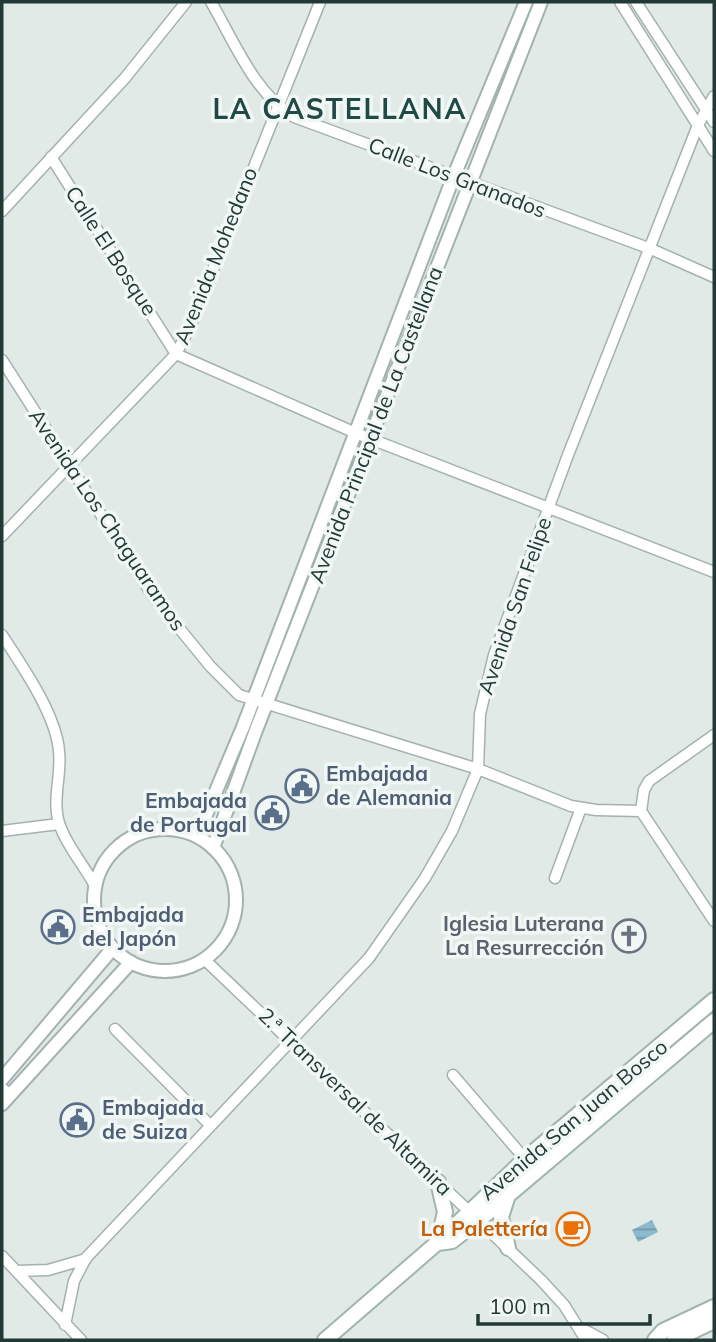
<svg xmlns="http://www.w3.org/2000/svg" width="716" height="1342" font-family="Mulish,sans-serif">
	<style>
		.water { fill: url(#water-rules) }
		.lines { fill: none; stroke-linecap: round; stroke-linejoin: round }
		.minor-casing { stroke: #a4b2af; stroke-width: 13 }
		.tertiary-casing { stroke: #a4b2af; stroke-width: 16 }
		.secondary-casing { stroke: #a0b5b1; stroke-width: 18 }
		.minor { stroke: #fff; stroke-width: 10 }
		.tertiary { stroke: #fff; stroke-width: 12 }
		.secondary { stroke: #fff; stroke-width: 14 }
		.labels { text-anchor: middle; stroke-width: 7; stroke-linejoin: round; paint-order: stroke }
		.street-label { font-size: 21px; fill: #223a37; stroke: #f1f7f5 }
		.service-label { font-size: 21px; font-weight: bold; fill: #4e5e75; stroke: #f1f7f5; text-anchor: start }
		.worship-label { font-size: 21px; font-weight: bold; fill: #5b616d; stroke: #f1f7f5; text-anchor: end }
		.food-label { font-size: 21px; font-weight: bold; fill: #c56008; stroke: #f1f7f5; text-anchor: end }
		.district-label { font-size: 28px; font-weight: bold; letter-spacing: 2px; fill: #204a46; stroke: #f1f7f5 }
	</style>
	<defs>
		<pattern id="water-rules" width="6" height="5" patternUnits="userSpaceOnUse" patternTransform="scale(1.75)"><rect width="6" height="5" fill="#8cb9cc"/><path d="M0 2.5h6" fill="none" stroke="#7297a6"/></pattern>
	</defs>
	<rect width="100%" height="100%" fill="#e1eae7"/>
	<path class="water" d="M652,1220l6,12 -20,10 -6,-12z"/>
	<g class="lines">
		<defs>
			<path id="minor" d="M211,2c23,39 43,91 83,115l357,132 63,28
				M620,2l94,149
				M636,2l78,120
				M51,157l125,197 182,80 356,138
				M2,211l123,-133 61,-76
				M2,360l151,236 57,70 29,29 239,74 93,37 25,4 45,1
				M2,536l174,-182 14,-27 130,-325
				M2,635c20,31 54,79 57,116 3,25 -8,50 1,75 8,22 24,39 35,60
				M641,811l73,110
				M641,811l3,-21 5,-9 65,-46
				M2,831l57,-7
				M555,878l26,-70
				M205,960l336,320 23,25 22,35
				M115,1029l95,96
				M453,1075l72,84
				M2,1088l8,7
				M2,1256l79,84
				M17,1271l31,-1 38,-11
				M65,1325l9,-44 12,-23 283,-300 56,-80 27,-47 26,-62 2,-55 14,-59 74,-200 130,-330 16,-29
				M577,1326l26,14"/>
			<path id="tertiary" d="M94 900a71 71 0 1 1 142 0a71 71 0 1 1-142 0Z
				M197,836l46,-109 210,-549 73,-176
				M213,848l43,-118 285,-728
				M2,1079l111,-131
				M2,1104l129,-142"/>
			<path id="secondary" d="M438,1182l7,30 -6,26
				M438,1243l14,-2 27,-21 235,-199
				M508,1248l-7,-31 7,-22
				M325,1340l112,-97 88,-84 189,-159
				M655,1340l8,-9 51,-24
				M674,1340l40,-19"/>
		</defs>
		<use href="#minor" class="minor-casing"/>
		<use href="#tertiary" class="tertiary-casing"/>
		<use href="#secondary" class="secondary-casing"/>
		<use href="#minor" class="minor"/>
		<use href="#tertiary" class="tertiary"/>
		<use href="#secondary" class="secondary"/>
	</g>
	<defs>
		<symbol id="civic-ring" viewBox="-11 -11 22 22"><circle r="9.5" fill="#f1f7f5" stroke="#5c6f8a" stroke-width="1.5"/><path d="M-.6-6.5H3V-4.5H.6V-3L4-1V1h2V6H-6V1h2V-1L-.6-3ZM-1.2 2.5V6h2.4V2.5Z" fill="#5c6f8a"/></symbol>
		<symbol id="church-ring" viewBox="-11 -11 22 22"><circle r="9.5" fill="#f1f7f5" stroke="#6b7280" stroke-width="1.5"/><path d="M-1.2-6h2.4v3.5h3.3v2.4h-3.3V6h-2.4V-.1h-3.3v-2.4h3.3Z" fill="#6b7280"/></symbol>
		<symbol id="cafe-ring" viewBox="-11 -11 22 22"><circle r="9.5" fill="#f1f7f5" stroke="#e8710a" stroke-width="1.5"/><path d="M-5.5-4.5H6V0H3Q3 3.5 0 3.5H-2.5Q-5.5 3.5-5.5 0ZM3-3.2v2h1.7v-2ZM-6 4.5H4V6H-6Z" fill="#e8710a"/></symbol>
	</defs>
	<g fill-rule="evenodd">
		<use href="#civic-ring" x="283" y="767" width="38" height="38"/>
		<use href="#civic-ring" x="253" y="794" width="38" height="38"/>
		<use href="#civic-ring" x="39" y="908" width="38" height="38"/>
		<use href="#church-ring" x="610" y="917" width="38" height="38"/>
		<use href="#civic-ring" x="58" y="1101" width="38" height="38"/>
		<use href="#cafe-ring" x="554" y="1210" width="38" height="38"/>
	</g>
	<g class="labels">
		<g class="street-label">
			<text transform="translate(457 178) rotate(21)" y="7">Calle Los Granados</text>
			<text transform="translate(111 251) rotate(57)" y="7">Calle El Bosque</text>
			<text transform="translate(216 256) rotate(-68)" y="7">Avenida Mohedano</text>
			<text transform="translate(376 425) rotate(-69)" y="7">Avenida Principal de La Castellana</text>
			<text transform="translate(107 520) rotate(56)" y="7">Avenida Los Chaguaramos</text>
			<text transform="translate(515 606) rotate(-71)" y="7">Avenida San Felipe</text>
			<text transform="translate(355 1102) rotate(44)" y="7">2.ª Transversal de Altamira</text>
			<text transform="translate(574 1120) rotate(-40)" y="7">Avenida San Juan Bosco</text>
		</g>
		<g class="service-label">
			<text x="326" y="781">Embajada<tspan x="326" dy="24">de Alemania</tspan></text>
			<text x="247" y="808" text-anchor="end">Embajada<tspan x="247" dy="24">de Portugal</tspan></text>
			<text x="82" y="922">Embajada<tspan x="82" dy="24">del Japón</tspan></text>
			<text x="102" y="1115">Embajada<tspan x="102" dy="24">de Suiza</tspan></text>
		</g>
		<g class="worship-label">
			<text x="604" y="931">Iglesia Luterana<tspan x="604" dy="24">La Resurrección</tspan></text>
		</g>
		<g class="food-label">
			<text x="548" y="1236">La Palettería</text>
		</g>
		<g class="district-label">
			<text x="340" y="119">LA CASTELLANA</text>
		</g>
	</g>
	<rect width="716" height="1342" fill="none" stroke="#223a37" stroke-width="7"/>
	<path d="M478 1314v10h172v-10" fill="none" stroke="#223a37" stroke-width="3.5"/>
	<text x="489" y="1314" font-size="21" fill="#223a37" stroke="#f1f7f5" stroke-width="5" paint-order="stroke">100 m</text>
</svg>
